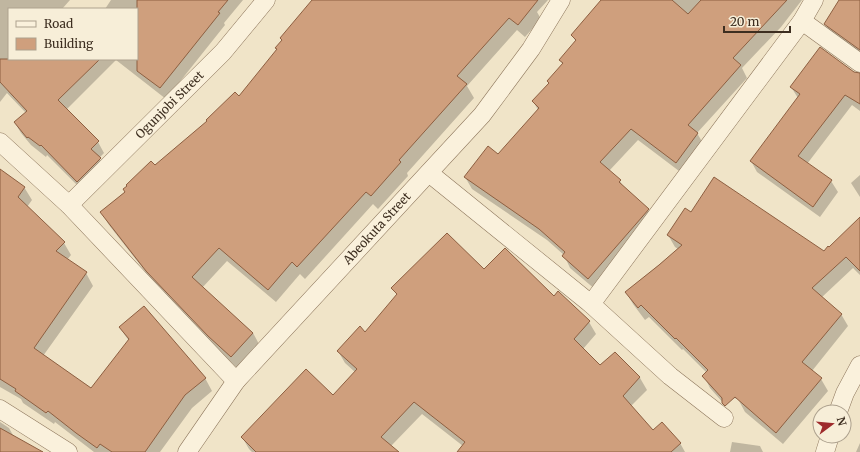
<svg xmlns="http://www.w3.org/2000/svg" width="860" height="452" font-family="Merriweather,serif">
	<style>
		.shadow { fill: #0003 }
		.building { fill: #cf9f7d; stroke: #8d5f41 }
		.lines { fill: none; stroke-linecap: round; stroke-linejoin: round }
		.minor-casing { stroke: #8d765c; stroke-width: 19 }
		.minor { stroke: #faf1dc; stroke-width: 18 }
		.labels { text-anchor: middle; stroke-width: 4; stroke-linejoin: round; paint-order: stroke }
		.street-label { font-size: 12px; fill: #3d2e20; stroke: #f7eed8 }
	</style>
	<rect width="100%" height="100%" fill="#f0e4c8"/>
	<path class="shadow" d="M0,0h70l-8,9h-53v50h128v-50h-32l6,-9h132l-19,23 1,2 -59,74 -50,-39 -50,50 32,32 6,11 -5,5 7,12 -22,22 -37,-37 -1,2 -15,-12 -10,-12 -6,-10 11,-10 -19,-20 -7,9z
		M313,0h235l-11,12 4,7 -16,18 -8,-7 -50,56 7,12 -67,75 1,3 -30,33 -5,-5 -68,75 -5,-5 -24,28 -49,-41 -25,27 51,45 7,13 -21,24 -22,-21 -62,-65 -46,-59 -8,-13 138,-115 38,-47z
		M603,0h199l-21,27 -39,41 5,10 -50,55 7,12 -21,29 -45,-34 -29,31 11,10 4,7 24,22 7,11 -59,69 -26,-22 -6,-13 -17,-15 -75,-51 -7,-12 34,-22 39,-45 -5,-9 16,-17 -1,-3 15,-16 -3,-5 16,-18 -4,-7z
		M840,0h20v57l-28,-20 -7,-13z
		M853,72l7,2v37l-8,-6 -45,59 24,17 7,11 -18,25 -63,-45 -6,-11 47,-63 -7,-11z
		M0,170l24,17 8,13 -5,7 37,36 7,12 -4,5 19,13 7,13 -50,70 48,33 38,-48 -9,-13 85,50 7,13 -20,17 -32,44h-66l-39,-30 -1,2 -31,-21 -2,-4 -21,-12z
		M860,175v22l-9,-14z
		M691,213l133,39 36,-33v56l-7,-7 -32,30 20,16 7,12 -36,45 9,8 7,12 -45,53 -38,-32 -7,-13 -10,-2 -3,8 -15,-17 -6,-12 3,-3 -24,-24 -1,1 -33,-33 -4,3 -12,-16 -7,-12 52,-43 -3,-2 -7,-12z
		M484,270l70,27 35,25 7,12 -13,15 17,17 15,-13 25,25 7,12 -16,16 22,25 27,12 5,9h-227l5,-6 -41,-32 -31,32 6,6h-145l-3,-3 -7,-12 91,-41 22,-24 -10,-9 -7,-12 27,-18 32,-37 -4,-8z
		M0,422l9,6 5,9 26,15h-40z
		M732,442l28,4 3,6h-33z
		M860,443v9h-4z"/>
	<path class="building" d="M137,0h91l-10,12 2,1 -60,75 -23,-17z
		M312,0h226l-20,25 -9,-7 -52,58 10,8 -68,76 2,2 -30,34 -5,-4 -69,75 -5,-5 -24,28 -49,-42 -27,29 61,56 -22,24 -23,-21 -62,-65 -46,-59 25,-20 -2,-3 4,-3 -1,-1 25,-24 4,4 52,-44 -1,-1 29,-28 4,4 38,-47 -2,-1 7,-8 -2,-2z
		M601,0h71l16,14 13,-14h86l-54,58 8,7 -53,60 10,8 -22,30 -45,-34 -31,33 21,18 -2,2 30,27 -61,70 -26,-23 3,-4 -26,-23 -75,-52 24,-31 10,8 41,-46 -7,-7 17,-18 -2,-2 16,-18 -4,-3 17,-20 -5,-5z
		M839,0h21v50l-36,-26z
		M820,47l34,25 6,1v31l-15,-9 -47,61 34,24 -19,27 -63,-46 50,-67 -10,-7z
		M0,59h100l-42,41 41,41 -8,8 10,9 -24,24 -36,-37 -1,1 -12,-9 -1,1 -13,-16 13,-11 -27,-29z
		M0,169l25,18 -7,10 47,45 -9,9 31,21 -53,76 57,40 38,-49 -10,-12 25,-21 62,72 -21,17 -40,57h-33l-12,-8 -3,4 -21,-15 -28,-22 -2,2 -31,-22 1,-2 -16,-10z
		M714,177l110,74 4,-5 1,1 31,-30v54l-14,-14 -34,31 30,26 -40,48 20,16 -46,55 -41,-36 -10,9 -3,-3v-5l-20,-22 6,-6 -32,-32 -1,1 -34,-34 -3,3 -13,-16 34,-27 23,-20 -15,-10 18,-27 6,4z
		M447,233l37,36 21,-21 49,48 4,-5 32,30 -16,18 26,26 15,-13 25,25 -17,19 30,34 9,-8 19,21 -10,9h-214l8,-10 -51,-40 -33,35 18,15h-143l-15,-15 65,-68 27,26 24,-26 -20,-18 23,-25 5,6 32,-38 -6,-6z
		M0,428l43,24h-43z"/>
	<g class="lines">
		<defs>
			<g id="minor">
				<path d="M802,21l58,42"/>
				<path d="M0,142l69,63 167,176"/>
				<path d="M429,173l162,131 79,72 54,42"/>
				<path id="s1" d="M69,205l154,-153 43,-52"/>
				<path d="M591,304l211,-283 12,-21"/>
				<path d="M0,409l68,43"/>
				<path d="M838,412l7,-19 15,-28"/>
				<path id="s2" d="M187,452l49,-71 246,-266 49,-66 30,-49"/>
				<path d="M825,452l5,-16"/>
			</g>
		</defs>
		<use href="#minor" class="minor-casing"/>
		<use href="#minor" class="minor"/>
	</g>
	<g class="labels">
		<g class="street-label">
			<text dy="4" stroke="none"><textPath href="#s1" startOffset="142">Ogunjobi Street</textPath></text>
			<text dy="4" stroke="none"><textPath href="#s2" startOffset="294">Abeokuta Street</textPath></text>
		</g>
	</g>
	<rect x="8" y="8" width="130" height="52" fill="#f7eed8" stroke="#ada18e"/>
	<rect x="16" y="21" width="20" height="6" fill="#faf1dc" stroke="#ada18e"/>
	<text x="44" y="28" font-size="12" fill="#3d2e20">Road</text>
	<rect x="16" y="38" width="20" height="12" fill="#cf9f7d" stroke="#ada18e"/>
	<text x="44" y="48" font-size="12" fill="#3d2e20">Building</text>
	<g transform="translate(832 424) rotate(74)"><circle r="19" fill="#f7eed8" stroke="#ada18e"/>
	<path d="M0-3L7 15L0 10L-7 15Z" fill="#9e2a2b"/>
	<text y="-6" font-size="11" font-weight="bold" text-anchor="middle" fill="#3d2e20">N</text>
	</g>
	<path d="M724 26v6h66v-6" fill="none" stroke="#3d2e20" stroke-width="2"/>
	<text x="730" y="26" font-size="12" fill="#3d2e20" stroke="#f7eed8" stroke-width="3" paint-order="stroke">20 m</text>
</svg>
